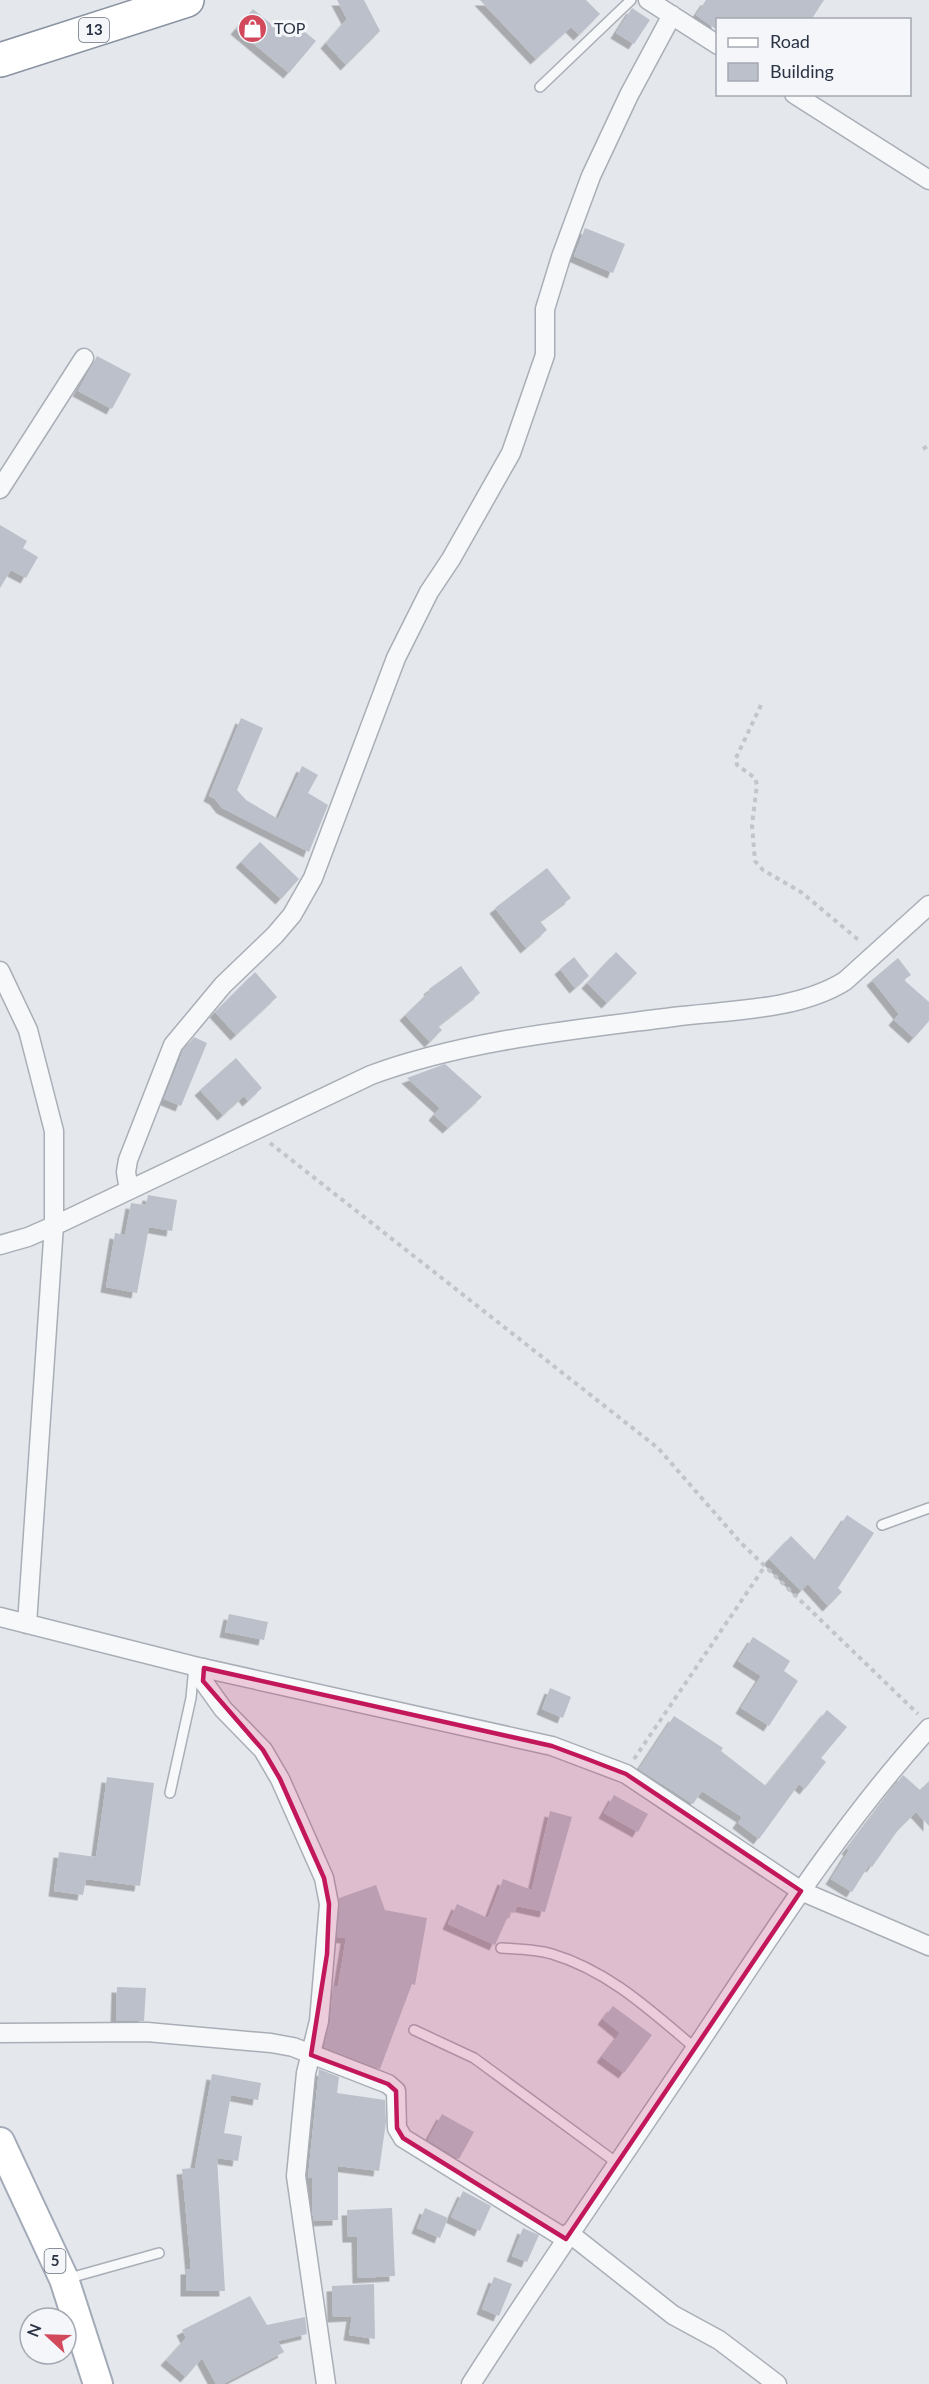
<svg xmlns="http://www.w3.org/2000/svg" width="929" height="2384" font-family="Lato,sans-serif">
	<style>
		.building { fill: #bbc0ca; filter: url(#shadow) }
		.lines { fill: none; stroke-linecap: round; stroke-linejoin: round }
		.lane-casing { stroke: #a9aeb7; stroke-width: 12 }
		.street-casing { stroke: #a9aeb7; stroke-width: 21 }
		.primary-casing { stroke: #a3abb8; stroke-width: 32 }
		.highway-casing { stroke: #8b94a3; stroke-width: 36 }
		.path { stroke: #c2c5cb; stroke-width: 4; stroke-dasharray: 4.5 4.5; stroke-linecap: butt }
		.lane { stroke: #f7f8fa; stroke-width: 9 }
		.street { stroke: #f7f8fa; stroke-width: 18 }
		.primary { stroke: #fff; stroke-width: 28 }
		.highway { stroke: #fff; stroke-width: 33 }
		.marked { fill: #c2185b; fill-opacity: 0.2; stroke: #c2185b; stroke-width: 4.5; stroke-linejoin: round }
		.labels { text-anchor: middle; stroke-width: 6; stroke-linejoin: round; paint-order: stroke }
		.shield { fill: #f4f6f9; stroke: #676e7b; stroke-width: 1.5 }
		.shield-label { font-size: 15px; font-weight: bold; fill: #2b3445 }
		.poi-label { font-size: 16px; fill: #2b3445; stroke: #f4f6f9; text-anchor: start }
	</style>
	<defs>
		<filter id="shadow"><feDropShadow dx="-5.5" dy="5.5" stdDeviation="0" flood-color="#0004"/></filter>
	</defs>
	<rect width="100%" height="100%" fill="#e4e7ec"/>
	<path class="building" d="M337,0h27l16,31 -34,34 -20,-22 21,-24z
		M480,0h106l14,14 -21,21 -8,-8 -35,32z
		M706,0h118l-13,20h-94v10l-21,-15z
		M632,8l18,12 -16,24 -18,-11z
		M253,9l31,26 5,-6 6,5 5,-6 16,13 -27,32 -53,-44z
		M585,228l40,16 -12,29 -39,-17z
		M97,356l34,18 -19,35 -34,-18z
		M0,525l27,16 -4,7 15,9 -12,21 -15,-8 -11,18z
		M241,718l22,10 -26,62 9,10 32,19 24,-53 16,9 -10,18 20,12 -19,47 -87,-44 -7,-9 -6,-3z
		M260,842l39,37 -18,20 -40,-37z
		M547,868l24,30 -31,23 7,9 -21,18 -31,-40z
		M616,952l21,21 -30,30 -20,-20z
		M574,957l15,19 -14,12 -15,-19z
		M898,958l13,17 -7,5 25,22v19l-15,17 -20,-18 5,-6 -27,-34z
		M461,966l19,27 -42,33 4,4 -12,12 -25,-27 25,-24 -1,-2z
		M255,972l22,25 -41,38 -21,-23z
		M194,1037l13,6 -26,63 -17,-7 19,-48z
		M236,1058l26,30 -14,13 -4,-5 -21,19 -23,-25z
		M445,1064l37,33 -34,31 -14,-13 6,-7 -33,-30z
		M148,1195l29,5 -5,31 -23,-4 -12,66 -31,-6 9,-54 10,2 6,-32 15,2z
		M847,1515l27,18 -36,55 4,4 -14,14 -20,-22 -7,7 -32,-32 22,-23 25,25z
		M229,1614l39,8 -4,18 -39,-8z
		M753,1637l37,24 -6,10 14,10 -29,45 -28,-18 20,-32 -23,-15z
		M550,1688l21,9 -8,21 -21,-9z
		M827,1710l20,17 -26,31 5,4 -21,27 -6,-5 -40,55 -21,-16 4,-6 -40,-26 -9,13 -54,-35 35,-53 49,32 -2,3 45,35z
		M903,1775l17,15 9,-9v45l-13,-14 -18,18 -26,37 -3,-2 -17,27 -21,-13 18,-29 -2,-1z
		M107,1777l47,6 -14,103 -54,-7 -3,16 -29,-4 5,-39 37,5z
		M614,1795l34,19 -10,18 -34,-19z
		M550,1811l22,6 -27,95 -28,-6 -3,7 -4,-1 -15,33 -47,-21 9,-20 31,14 15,-39 29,11z
		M376,1885l9,25 42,8 -12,67 -3,-1 -32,85 -56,-22 6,-25 3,-36h5l8,-48 -9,-1 2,-39z
		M117,1987l29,1 -2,33h-28z
		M613,2006l39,29 -28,38 -22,-16 18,-24 -17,-14z
		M319,2069l20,8 -2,16 48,7 1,22 -7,49 -41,-5v54l-24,1 -2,-10v-33h-4z
		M212,2074l49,9 -3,17 -27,-5 -7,38 18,3 -4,25 -21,-3 8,133h-39v-22h5l-9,-100 13,-1z
		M442,2114l32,18 -15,27 -31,-19z
		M463,2191l28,15 -11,25 -29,-14z
		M392,2208l3,68 -37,2 -1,-41h-9l-1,-27z
		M425,2208l23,10 -8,20 -23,-10z
		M523,2228l16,7 -12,27 -15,-6z
		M494,2277l18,7 -13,32 -17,-7z
		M374,2284l1,55 -26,-4 3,-19 -19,1 -1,-31z
		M250,2296l17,29 38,-8 2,17 -29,7 6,11 -61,32h-7l-14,-26 -16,19 -20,-17 20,-22 -4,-8z"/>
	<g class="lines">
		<defs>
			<path id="lane" d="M540,87l91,-87
				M882,1525l47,-17
				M170,1793l21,-95 3,-32
				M501,1948c17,1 35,1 51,6 57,17 99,57 143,94
				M414,2030l60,28 143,105
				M66,2279l93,-26"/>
			<path id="street" d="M648,0l70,45
				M794,94l135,86
				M0,489l84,-131
				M0,971l28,59 26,101v94l-27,399
				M129,1190l-3,-18 2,-12 45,-115 50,-60 52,-50 17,-20 21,-37 83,-220 33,-66 22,-33 60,-106 34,-98v-46l16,-52 30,-81 38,-81 43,-80
				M0,1245l28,-8 32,-14 311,-148c95,-35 202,-45 302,-58 55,-7 124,-6 172,-36l84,-76
				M0,1617l194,49 358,80 74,28 175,117 128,55
				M204,1668l-1,13 20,28 40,41 17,29 44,99 5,26 -10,117 -13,52 -10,103 30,208
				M0,2033l147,-1 124,11 22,4 95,37 8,7 1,37 6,10 163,101
				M569,2233l104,82 46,25 58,44
				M471,2384c71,-111 146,-219 220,-329 75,-112 147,-227 238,-327"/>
			<path id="primary" d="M0,2142l64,137 34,105"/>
			<path id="highway" d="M0,60l187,-60"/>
		</defs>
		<use href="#lane" class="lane-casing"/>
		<use href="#street" class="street-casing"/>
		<use href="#primary" class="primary-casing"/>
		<use href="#highway" class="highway-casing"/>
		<path class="path" d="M923,449l6,-4
			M761,705l-25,53 1,7 18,13 2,7 -5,40 3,36 8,9 38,22 60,50
			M270,1143l388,305 83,95 177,171
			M634,1759l131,-193"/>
		<use href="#lane" class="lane"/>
		<use href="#street" class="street"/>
		<use href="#primary" class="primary"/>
		<use href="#highway" class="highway"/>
	</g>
	<path class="marked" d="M204,1668l348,78 35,13 39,15 175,117 -235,348 -163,-101 -6,-10 -1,-37 -8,-7 -77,-29 16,-101 2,-50 -5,-26 -44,-99 -17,-29 -60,-69z"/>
	<defs>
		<symbol id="shop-disc" viewBox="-11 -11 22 22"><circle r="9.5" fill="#d1495b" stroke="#f4f6f9"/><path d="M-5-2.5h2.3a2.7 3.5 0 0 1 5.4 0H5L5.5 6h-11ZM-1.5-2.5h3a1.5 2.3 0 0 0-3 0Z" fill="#fff"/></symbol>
	</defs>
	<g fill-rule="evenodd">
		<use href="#shop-disc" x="236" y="12" width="33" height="33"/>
	</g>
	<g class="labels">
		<g class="shield">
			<rect x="79" y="18" width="30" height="24" rx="4.5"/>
			<rect x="44.5" y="2249" width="21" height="24" rx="4.5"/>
		</g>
		<g class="shield-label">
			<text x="94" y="35">13</text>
			<text x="55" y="2266">5</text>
		</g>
		<g class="poi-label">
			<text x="274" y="34">TOP</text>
		</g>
	</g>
	<rect x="716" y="18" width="195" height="78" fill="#f4f6f9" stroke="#a4a8b1" stroke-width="1.5"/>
	<rect x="728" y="38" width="30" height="9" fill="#ffffff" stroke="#a4a8b1" stroke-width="1.5"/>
	<text x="770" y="48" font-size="18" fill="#2b3445">Road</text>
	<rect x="728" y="63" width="30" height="18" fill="#bbc0ca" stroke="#a4a8b1" stroke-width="1.5"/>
	<text x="770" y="78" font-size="18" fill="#2b3445">Building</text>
	<g transform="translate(48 2336) rotate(292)"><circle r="28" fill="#f4f6f9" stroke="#a4a8b1" stroke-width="1.5"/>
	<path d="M0-4.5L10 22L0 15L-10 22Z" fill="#d1495b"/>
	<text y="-9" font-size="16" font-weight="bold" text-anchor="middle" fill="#2b3445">N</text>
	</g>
</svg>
